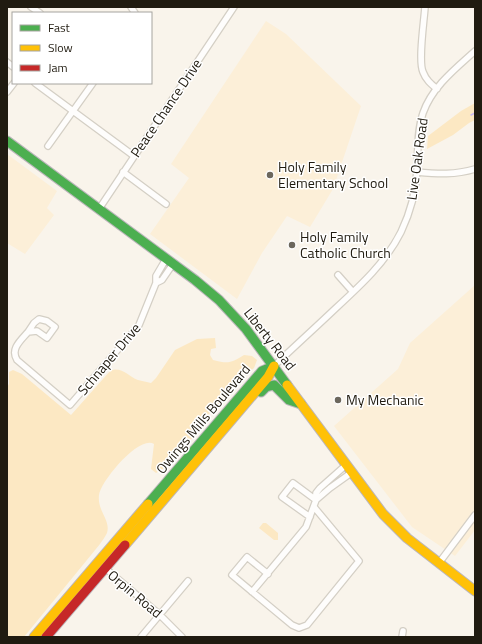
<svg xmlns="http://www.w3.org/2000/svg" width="482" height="644" font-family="'Titillium Web',sans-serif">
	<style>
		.built { fill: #fcefd8 }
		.green { fill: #fce8c3 }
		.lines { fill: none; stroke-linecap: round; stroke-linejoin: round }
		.stream { stroke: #cab9f3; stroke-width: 1.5 }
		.street-casing { stroke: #d4cfc5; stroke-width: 8 }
		.fast-casing { stroke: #bbb6bb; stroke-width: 11 }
		.slow-casing { stroke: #bbb6bb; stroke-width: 11 }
		.jam-casing { stroke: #bbb6bb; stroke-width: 11 }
		.street { stroke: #fefdfc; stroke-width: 5.5 }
		.fast { stroke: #4caf50; stroke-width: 9 }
		.slow { stroke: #ffc107; stroke-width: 9 }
		.jam { stroke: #c62828; stroke-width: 9 }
		.poi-dot { fill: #6c675d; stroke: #fff; stroke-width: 1.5 }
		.labels { text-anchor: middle; stroke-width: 3; stroke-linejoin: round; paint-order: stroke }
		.street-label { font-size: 14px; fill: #201b10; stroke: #fff }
		.poi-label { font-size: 14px; fill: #201b10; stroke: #fff; text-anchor: start }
	</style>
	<rect width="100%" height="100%" fill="#f9f4eb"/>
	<path class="built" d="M266,21l20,13 75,72 -28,83 -23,38 -23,-11 -25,37 -25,46 -87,-65 39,-56 -18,-14z
		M7,154l50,37 -10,17 7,7 -29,39 -18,-11z
		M475,285v245l-20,26 -43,-29 -78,-101 64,-57 12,-26z"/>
	<path class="green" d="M475,103v17l-6,3 -16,12 -26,14 1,-13 33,-25z
		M215,338l1,10 -5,1 -1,6 3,5c16,4 18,3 31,-5l8,1 5,4 -3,8 -20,16 -8,14 -17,16 -9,11 -2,8 -21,19 -13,16 -8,5 -5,-4 3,-25c-15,-9 -53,37 -55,51 -2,16 12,25 8,38 -2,4 -5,8 -7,11l-76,93h-17v-250l2,-3v-12l4,-2 9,4 49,41 40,-45c12,-3 17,6 27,10 4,1 9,2 13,3l5,-5 19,-28 22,-11z
		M263,523h3l12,10v7h-4l-15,-12z"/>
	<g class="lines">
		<path class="stream" d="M471,115l4,-2"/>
		<defs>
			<path id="street" d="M31,7l9,6
				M131,7l4,6
				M425,7c-1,15 -7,54 -2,65 3,8 8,12 14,17
				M7,62l6,5
				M35,83l99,73
				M7,92l7,-9
				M48,146l45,-63
				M123,172l43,32
				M417,172c21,2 38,3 58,-3
				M99,209l135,-202
				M338,275l15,17
				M156,283l6,-3 11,-16
				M28,332l6,-9 5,-4 8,2 8,6 -8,11 -10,-7 -9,1c-7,8 -18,17 -11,28l53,45 69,-80 17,-42v-7l10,-17
				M274,366c21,-20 42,-39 62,-58 25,-23 50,-46 65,-76 9,-19 15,-40 16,-62 1,-18 0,-39 6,-57 9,-26 32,-44 52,-62
				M346,465l-26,23 -4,5v7l14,-12 21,-15
				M439,563l36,-48
				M105,568l54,46 23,23
				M268,574l-21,-17 -15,18 60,50 7,3 8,-3 52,-64 -45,-54
				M252,592l54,-65 10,-27 -23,-17 -11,14 28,20
				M141,637l47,-56
				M402,637l1,-6"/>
			<path id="fast" d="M7,141l188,139 24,20 27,29 41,56
				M261,392l5,-5 8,-2 15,15 12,4
				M148,504l114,-133 12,-5"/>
			<path id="slow" d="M287,385l96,129 24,24 68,53
				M125,545l143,-168 6,-11
				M34,637l114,-133"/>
			<path id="jam" d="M46,637l79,-92"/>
		</defs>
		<use href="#street" class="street-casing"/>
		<use href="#fast" class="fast-casing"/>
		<use href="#slow" class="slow-casing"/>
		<use href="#jam" class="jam-casing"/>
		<use href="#street" class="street"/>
		<use href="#fast" class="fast"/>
		<use href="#slow" class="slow"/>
		<use href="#jam" class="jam"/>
	</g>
	<g class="poi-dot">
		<circle cx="270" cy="175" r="4"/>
		<circle cx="292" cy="245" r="4"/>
		<circle cx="338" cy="400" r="4"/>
	</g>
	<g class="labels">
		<g class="street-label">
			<text transform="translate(166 108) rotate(-56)" y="5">Peace Chance Drive</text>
			<text transform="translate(417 159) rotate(-82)" y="5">Live Oak Road</text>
			<text transform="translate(270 339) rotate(52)" y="5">Liberty Road</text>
			<text transform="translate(109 359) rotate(-50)" y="5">Schnaper Drive</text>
			<text transform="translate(203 419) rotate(-50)" y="5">Owings Mills Boulevard</text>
			<text transform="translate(135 594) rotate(40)" y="5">Orpin Road</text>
		</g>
		<g class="poi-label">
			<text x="278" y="172">Holy Family<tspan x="278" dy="16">Elementary School</tspan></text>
			<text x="300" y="242">Holy Family<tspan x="300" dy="16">Catholic Church</tspan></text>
			<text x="346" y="405">My Mechanic</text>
		</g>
	</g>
	<rect width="482" height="644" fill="none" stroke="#201b10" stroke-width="16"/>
	<rect x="12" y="12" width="140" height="72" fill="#ffffff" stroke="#a6a49f"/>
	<rect x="20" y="25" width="20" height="6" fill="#4caf50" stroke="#a6a49f"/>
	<text x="48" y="32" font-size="12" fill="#201b10">Fast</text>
	<rect x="20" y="45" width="20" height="6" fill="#ffc107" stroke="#a6a49f"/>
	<text x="48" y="52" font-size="12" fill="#201b10">Slow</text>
	<rect x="20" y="65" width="20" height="6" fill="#c62828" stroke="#a6a49f"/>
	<text x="48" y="72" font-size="12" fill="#201b10">Jam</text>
</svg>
